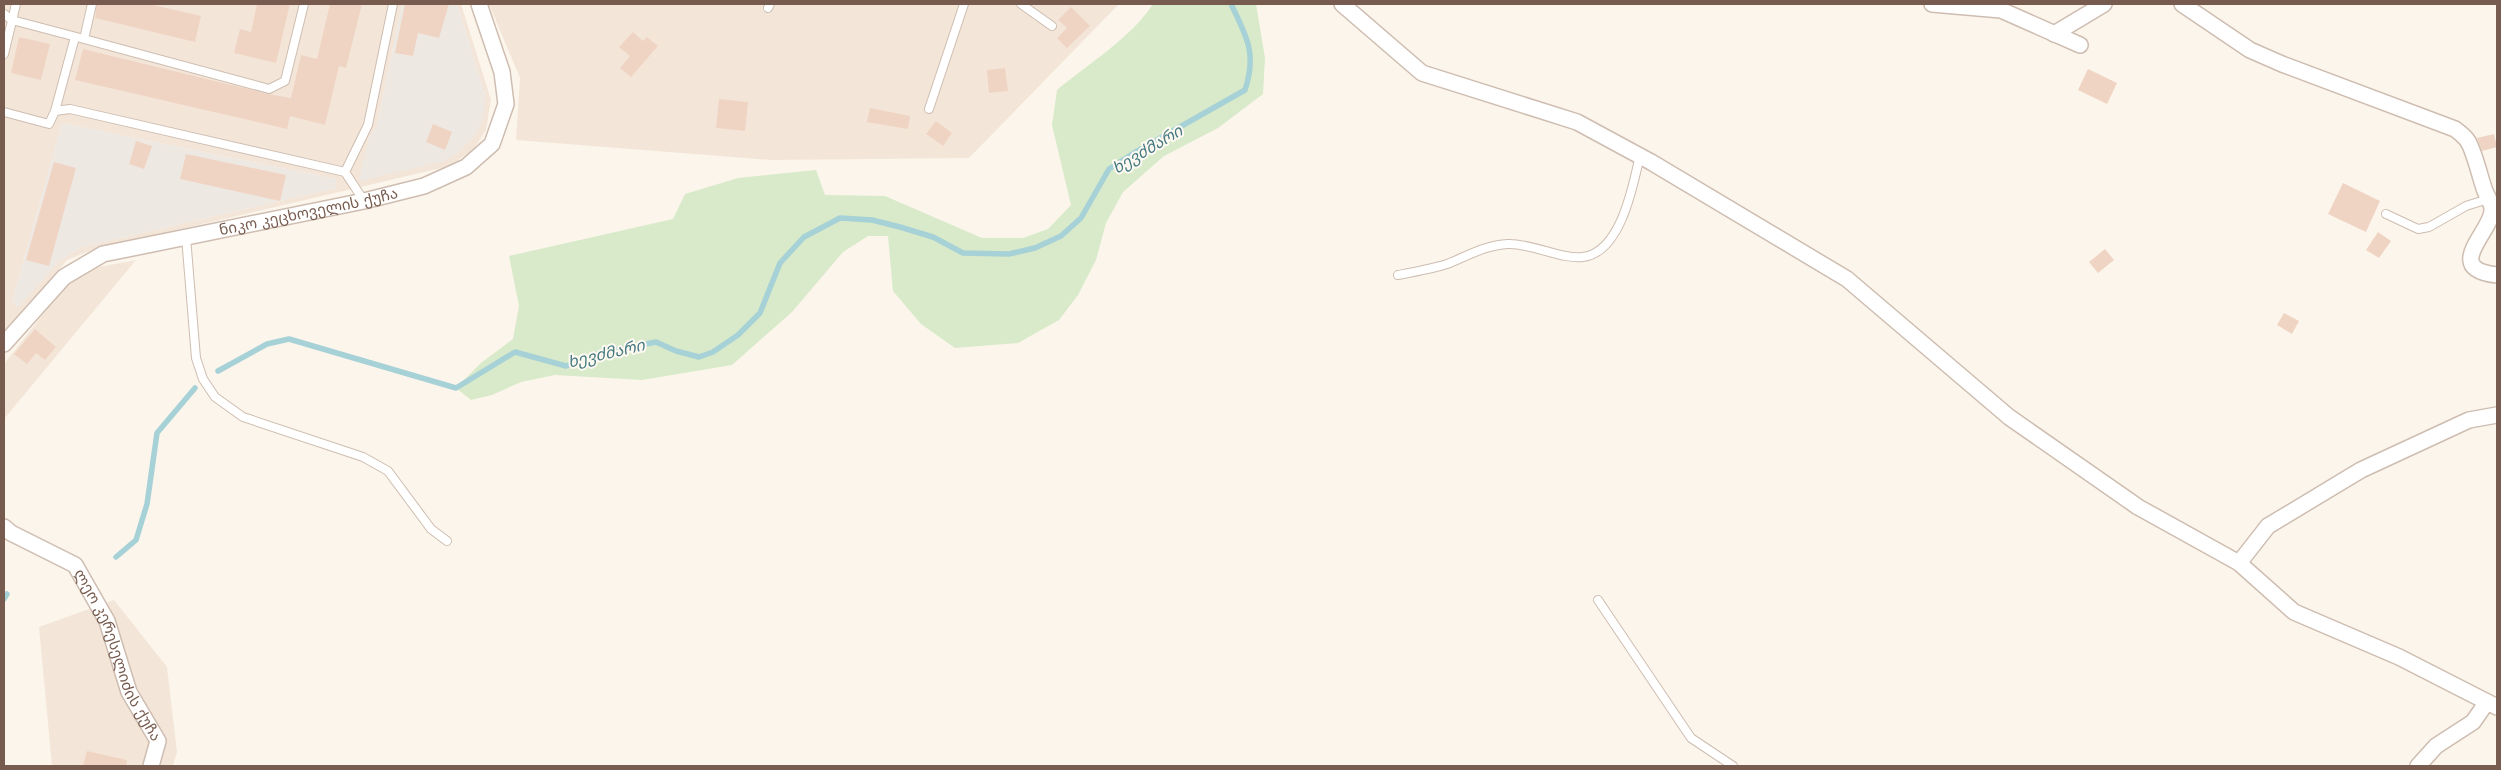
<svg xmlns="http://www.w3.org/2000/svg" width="2501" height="770" font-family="Jost,'Noto Sans Georgian',sans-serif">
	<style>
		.residential { fill: #f3e6d9; fill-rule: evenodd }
		.industrial { fill: #eee8e3 }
		.green { fill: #d8eac9 }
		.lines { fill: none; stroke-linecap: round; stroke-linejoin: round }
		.stream { stroke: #a6d1d7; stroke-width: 5.5 }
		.building { fill: #f0d4c3 }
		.service-casing { stroke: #cebdb0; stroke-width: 10 }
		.minor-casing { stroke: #cebdb0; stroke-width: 18 }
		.service { stroke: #fff; stroke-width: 8 }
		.minor { stroke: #fff; stroke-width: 15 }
		.labels { text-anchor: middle; stroke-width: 4; stroke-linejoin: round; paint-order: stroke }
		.street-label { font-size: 15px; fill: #775b4e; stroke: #fef9f1 }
		.water-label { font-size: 16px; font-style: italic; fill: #457a82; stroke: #fef9f1 }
	</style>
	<rect width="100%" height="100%" fill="#fcf5eb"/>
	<path class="residential" d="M4,4h398l-25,122 -8,11 116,-42 -28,-91h4l30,96 -5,30 -12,19 -24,17 -358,84 -25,10 -63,74zM62,123l274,56v9l-255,59 -23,15 -40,44 -6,-4z
		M489,4h630l-150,154 -197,2 -256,-20 4,-62z
		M136,260l-132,159v-55l59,-75 26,-20z
		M114,600l53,67 10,85 -4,14h-121l-13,-139z"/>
	<path class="industrial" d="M402,4h55l28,91 -1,20 -7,18 -18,19 -15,9 -85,20 10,-44 8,-11z
		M62,123l274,56v9l-255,59 -23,15 -40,45 -6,-5z"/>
	<path class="green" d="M1153,4h103l9,54 -2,36 -45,34 -54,28 -41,36 -17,31 -10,37 -18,35 -19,25 -41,23 -63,5 -34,-24 -28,-33 -5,-55h-20l-25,16 -51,60 -60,53 -90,15 -87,-5 -34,7 -29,13 -21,5 -15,-12 25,-25 32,-24 6,-33 -10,-50 164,-37 12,-25 53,-16 78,-8 9,25 60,1 97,42h41l25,-9 23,-24 -19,-80 5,-35c31,-26 75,-53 96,-86z"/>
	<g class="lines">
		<path class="stream" d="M218,371l49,-27 22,-5 167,49 59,-36 51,14 34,-13 56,-11 20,9 23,6 14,-5 25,-17 22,-22 20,-50 24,-26 36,-19 32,2 28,7 33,10 30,16 46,1 26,-6 26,-12 20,-18 28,-49 25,-16 111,-63c12,-36 2,-53 -14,-86
			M116,557l20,-17 11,-36 10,-71 38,-45
			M4,599l3,-5"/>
	</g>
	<path class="building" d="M97,4h52l52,12 -6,26 -100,-24z
		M257,4h33l-14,59 -42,-10 6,-24 11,3z
		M330,4h32l-16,64 -7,-2 -14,59 -35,-9 -3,13 -212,-49 8,-31 185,45 23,4 10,-43 16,4z
		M405,4h44l-10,34 -21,-5 -5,23 -18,-3z
		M1071,7l19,19 -23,22 -10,-10 10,-10 -9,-8z
		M633,32l10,9 4,-4 11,9 -27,31 -11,-9 10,-12 -11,-9z
		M19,37l31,7 -9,36 -30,-7z
		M1005,68l3,23 -19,2 -2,-23z
		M2088,69l29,14 -10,21 -29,-14z
		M719,99l29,3 -3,29 -29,-3z
		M870,108l40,8 -2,13 -41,-7z
		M936,121l16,12 -9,13 -17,-12z
		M433,124l19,8 -7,18 -19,-8z
		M2494,134l3,13 -15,4 -5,-13z
		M136,141l16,5 -8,23 -15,-5z
		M186,154l100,21 -6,26 -100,-22z
		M54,162l22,6 -27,98 -23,-6z
		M2343,183l37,18 -14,31 -38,-18z
		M2378,232l13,9 -12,17 -13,-8z
		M2105,249l9,11 -16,13 -9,-11z
		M2284,313l15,8 -7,13 -15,-9z
		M35,329l21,18 -11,13 -9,-7 -9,11 -13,-10z
		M87,751l40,9 -1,6h-43z"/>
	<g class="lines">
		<defs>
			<path id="service" d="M92,4l-8,35 185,50 16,-8 19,-77
				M1021,4l31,22
				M768,8l2,-4
				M4,14l8,6 72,19
				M4,54l12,-50
				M929,109l35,-105
				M55,111l20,-74
				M4,112l45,12 6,-13 15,-2 275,63 19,29
				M345,172l23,-47 25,-121
				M2386,214l32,15 11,-2 37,-21 22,-7
				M186,237l10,121 7,21 12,18 28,20 120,40 25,14 43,58 16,12
				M1398,275c16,-3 33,-6 49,-11 20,-8 39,-19 61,-20 23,-1 55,16 75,13 38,-5 50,-71 57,-102
				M1598,600l93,138 42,28"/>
			<g id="minor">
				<path d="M1342,4l80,69 155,49 74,40 196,117 162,138 129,90 101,56 55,49 105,45 98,50"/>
				<path d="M1932,4l69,6 79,35"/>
				<path d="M2182,4l68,46 32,14 173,65c4,3 9,7 12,11 7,9 13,38 18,51 2,5 7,13 7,18 2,21 -52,60 5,66"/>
				<path d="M2054,34l50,-30"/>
				<path id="s1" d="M4,344l60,-67 39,-23 261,-53 60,-15 42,-19 26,-23 14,-40 -4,-32 -23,-68"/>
				<path id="s2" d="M4,527l7,6 64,32 32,56 22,71 29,49 -7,25"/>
				<path d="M2239,563l29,-37 93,-56 108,-50 28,-5"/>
				<path d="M2418,766l18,-20 37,-24 14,-20"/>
			</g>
		</defs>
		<use href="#service" class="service-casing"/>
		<use href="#minor" class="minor-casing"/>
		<use href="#service" class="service"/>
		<use href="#minor" class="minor"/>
	</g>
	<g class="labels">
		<g class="street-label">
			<text dy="5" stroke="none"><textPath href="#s1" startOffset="345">ნიკო კეცხოველის ქუჩა</textPath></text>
			<text dy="5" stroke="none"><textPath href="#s2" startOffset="181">ლეო კერესელიძის ქუჩა</textPath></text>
		</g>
		<g class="water-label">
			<text transform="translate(1147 149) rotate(-31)" y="6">ხევძმარი</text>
			<text transform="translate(606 353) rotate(-13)" y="6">ხევძმარი</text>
		</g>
	</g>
	<rect width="2501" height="770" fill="none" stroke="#775b4e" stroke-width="10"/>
</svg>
